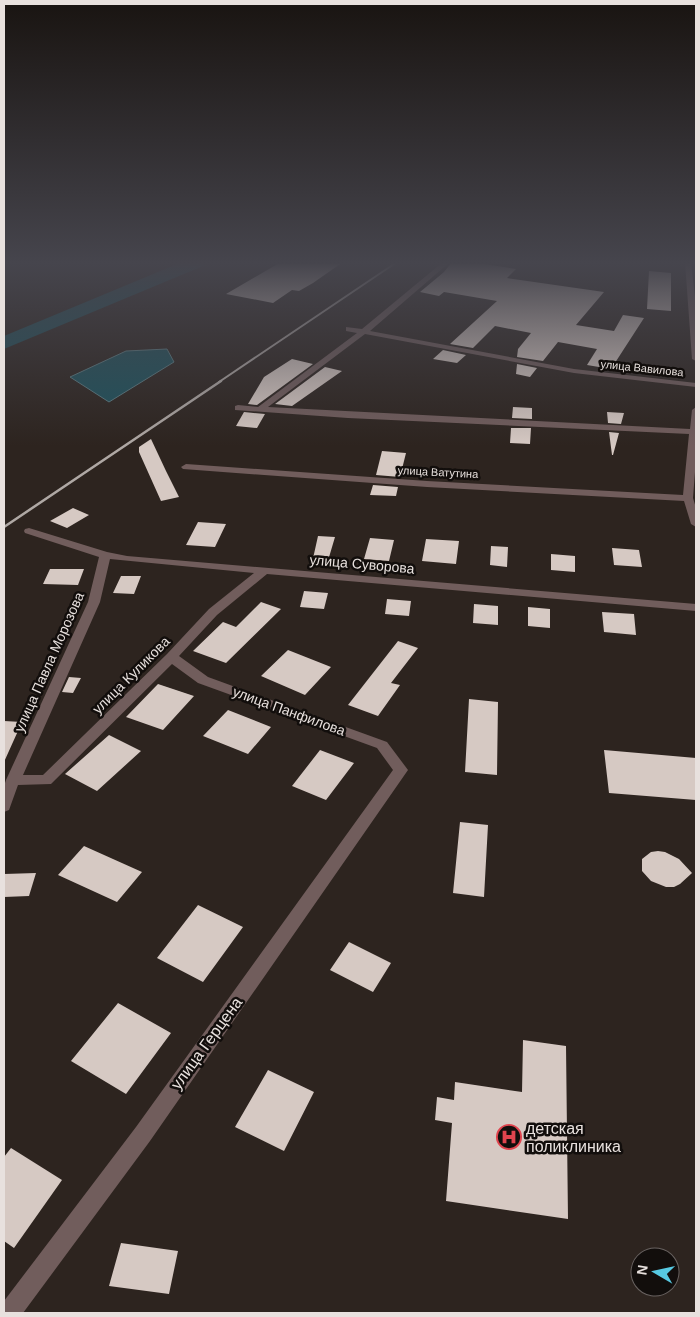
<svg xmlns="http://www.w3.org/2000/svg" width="700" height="1317" font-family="Arial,sans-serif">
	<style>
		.water { fill: #1e515b; stroke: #5b7c82 }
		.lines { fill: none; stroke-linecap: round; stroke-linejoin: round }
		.river { fill: #1e515b; fill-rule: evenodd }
		.building { fill: #d6c9c3 }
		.minor { fill: #715d5c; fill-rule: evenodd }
		.rail-far1 { stroke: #afa8a4; stroke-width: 2 }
		.rail { stroke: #afa8a4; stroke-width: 2.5 }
		.labels { text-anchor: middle; stroke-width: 5; stroke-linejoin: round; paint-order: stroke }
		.far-street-label { font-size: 11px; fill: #e8e1de; stroke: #120e0c }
		.street-label { font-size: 14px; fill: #e8e1de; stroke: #120e0c }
		.near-street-label { font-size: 16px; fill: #e8e1de; stroke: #120e0c }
		.near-poi-label { font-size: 16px; fill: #e8e1de; stroke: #120e0c; text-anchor: start }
	</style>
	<rect width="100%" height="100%" fill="#2d241f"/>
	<path class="water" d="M167,349l7,13 -65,40 -39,-25 56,-26z"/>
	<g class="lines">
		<path class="river" d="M182,262h24l-3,4 -199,83v-13z"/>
	</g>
	<path class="building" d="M281,262h62l-30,21 -14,8 -7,-1 -19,13 -47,-9z
		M452,262h20l44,7 -9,9 97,14 -28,33 38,6 9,-16 21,3 -33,51 -24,-4 10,-16 -39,-7 -15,19 -26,-4 1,-8 13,-16 -36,-7 -22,22 -23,-4 47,-43 -53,-9 -5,4 -19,-4 24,-20z
		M649,271l22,2v38l-24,-2z
		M443,350l23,5 -9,8 -24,-4z
		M292,359l21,5 -56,41 -9,-1 16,-27z
		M517,364l20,4 -7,9 -14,-3z
		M325,367l17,4 -50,35 -17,-2z
		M513,407l19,1v11l-20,-1z
		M244,412l21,2 -8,14 -21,-2z
		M607,412l17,1 -3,11 -13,-1z
		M511,428h20l-1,16 -20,-1z
		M609,432l10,1 -6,22h-1z
		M151,439l15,32 13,26 -18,4 -22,-49v-5z
		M382,451l24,2 -6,24 -24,-2z
		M373,485l25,2 -2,9 -26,-1z
		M73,508l16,7 -22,13 -17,-7z
		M198,522l28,2 -11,23 -29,-2z
		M318,536l17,1 -8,27 -15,-1z
		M370,538l24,2 -5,21 -25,-2z
		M426,539l33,2 -3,23 -34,-3z
		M491,546l17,1 -1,20 -17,-2z
		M612,548l27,2 3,17 -28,-2z
		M551,554l24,2v16l-24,-2z
		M50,569h34l-6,16 -35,-1z
		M121,576h20l-7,18 -21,-1z
		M304,591l24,2 -4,16 -24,-2z
		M387,599l24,2 -2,15 -24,-2z
		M261,602l20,7 -55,54 -33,-12 30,-29 13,5z
		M474,604l24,2v19l-25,-2z
		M528,607l22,2v19l-22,-2z
		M602,612l32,2 2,21 -32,-3z
		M398,641l20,7 -27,35 9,2 -22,31 -30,-11z
		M288,650l43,17 -26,28 -44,-19z
		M69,677l12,1 -8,15 -11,-1z
		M158,684l36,12 -31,34 -37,-13z
		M469,699l29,3 -1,73 -32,-3z
		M228,710l43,17 -23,27 -45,-18z
		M4,721l18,1 -18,40z
		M109,735l32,16 -44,40 -32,-17z
		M320,750l34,13 -28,37 -34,-14z
		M604,750l92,8v42l-87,-7z
		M460,822l28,3 -4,72 -31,-4z
		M84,846l58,26 -25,30 -59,-27z
		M658,851l7,1 14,7 13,14 -12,11 -6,3h-8l-15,-6 -9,-10v-12l9,-7z
		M36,873l-7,23 -25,1v-23z
		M198,905l45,22 -40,55 -46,-24z
		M349,942l42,21 -18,29 -43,-22z
		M118,1003l53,30 -45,61 -55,-33z
		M523,1040l43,6 2,173 -122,-18 6,-78 -17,-3 2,-23 17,3 1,-18 67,10z
		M268,1070l46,22 -30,59 -49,-24z
		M11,1148l51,32 -48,68 -10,-7v-84z
		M121,1243l57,8 -9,43 -60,-8z"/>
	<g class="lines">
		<path class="minor" d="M443,262h7l-80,69 204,38 122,14v4l-122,-14 -209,-39 -97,73 422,22 2,-19 4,-3v52l-3,39 3,10v19l-5,-3 -7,-23 -257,-14 -244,-18 -2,-2 5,-3 241,17 256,14 6,-61 -341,-16 -113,-8v-4l3,-1 20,2 99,-74 -11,-2v-4l16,2z
			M685,262h6l5,43v56l-4,-2z
			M29,528l78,24 20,4 569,48v7l-429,-37 -50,41 -38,41 29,21 179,65 21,28 -258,371 -127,172h-19v-12l132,-174 257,-357 -16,-22 -179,-65 -26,-19 -121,120 -33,1 -9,25 -5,2v-26l2,-6 82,-178 11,-45 -74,-24 -1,-2 1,-2zM110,559l144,14 -45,36 -42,45 -124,121h-20l77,-173z"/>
		<path class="rail-far1" d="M219,382l178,-120"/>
		<path class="rail" d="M4,527l217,-146"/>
	</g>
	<linearGradient id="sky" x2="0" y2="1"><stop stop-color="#191411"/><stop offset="0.59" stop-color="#46454d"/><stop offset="1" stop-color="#46454d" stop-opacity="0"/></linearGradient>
	<rect width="700" height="446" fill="url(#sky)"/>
	<defs>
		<symbol id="hospital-ring" viewBox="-11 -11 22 22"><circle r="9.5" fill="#120e0c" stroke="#e0444e" stroke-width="1.5"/><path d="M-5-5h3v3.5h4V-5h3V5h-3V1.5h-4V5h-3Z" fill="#e0444e"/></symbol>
	</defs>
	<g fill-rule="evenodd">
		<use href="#hospital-ring" x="495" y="1123" width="28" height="28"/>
	</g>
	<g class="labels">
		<g class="far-street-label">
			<text transform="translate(642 368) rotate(6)" y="4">улица Вавилова</text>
			<text transform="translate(438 472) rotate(3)" y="4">улица Ватутина</text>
		</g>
		<g class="street-label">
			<text transform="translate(362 564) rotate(5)" y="5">улица Суворова</text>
			<text transform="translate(49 662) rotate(-66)" y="5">улица Павла Морозова</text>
			<text transform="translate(131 675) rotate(-45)" y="5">улица Куликова</text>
			<text transform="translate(289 711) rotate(20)" y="5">улица Панфилова</text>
		</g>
		<g class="near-street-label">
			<text transform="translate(206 1043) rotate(-54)" y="6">улица Герцена</text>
		</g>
		<g class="near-poi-label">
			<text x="526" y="1134">детская<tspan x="526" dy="18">поликлиника</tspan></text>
		</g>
	</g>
	<rect width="700" height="1317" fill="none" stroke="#e8e1de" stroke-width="10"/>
	<g transform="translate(655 1272) rotate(279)"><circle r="24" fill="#120e0c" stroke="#686260"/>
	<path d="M0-4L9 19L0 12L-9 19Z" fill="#57c9e2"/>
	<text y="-8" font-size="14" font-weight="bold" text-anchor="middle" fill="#e8e1de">N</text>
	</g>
</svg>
